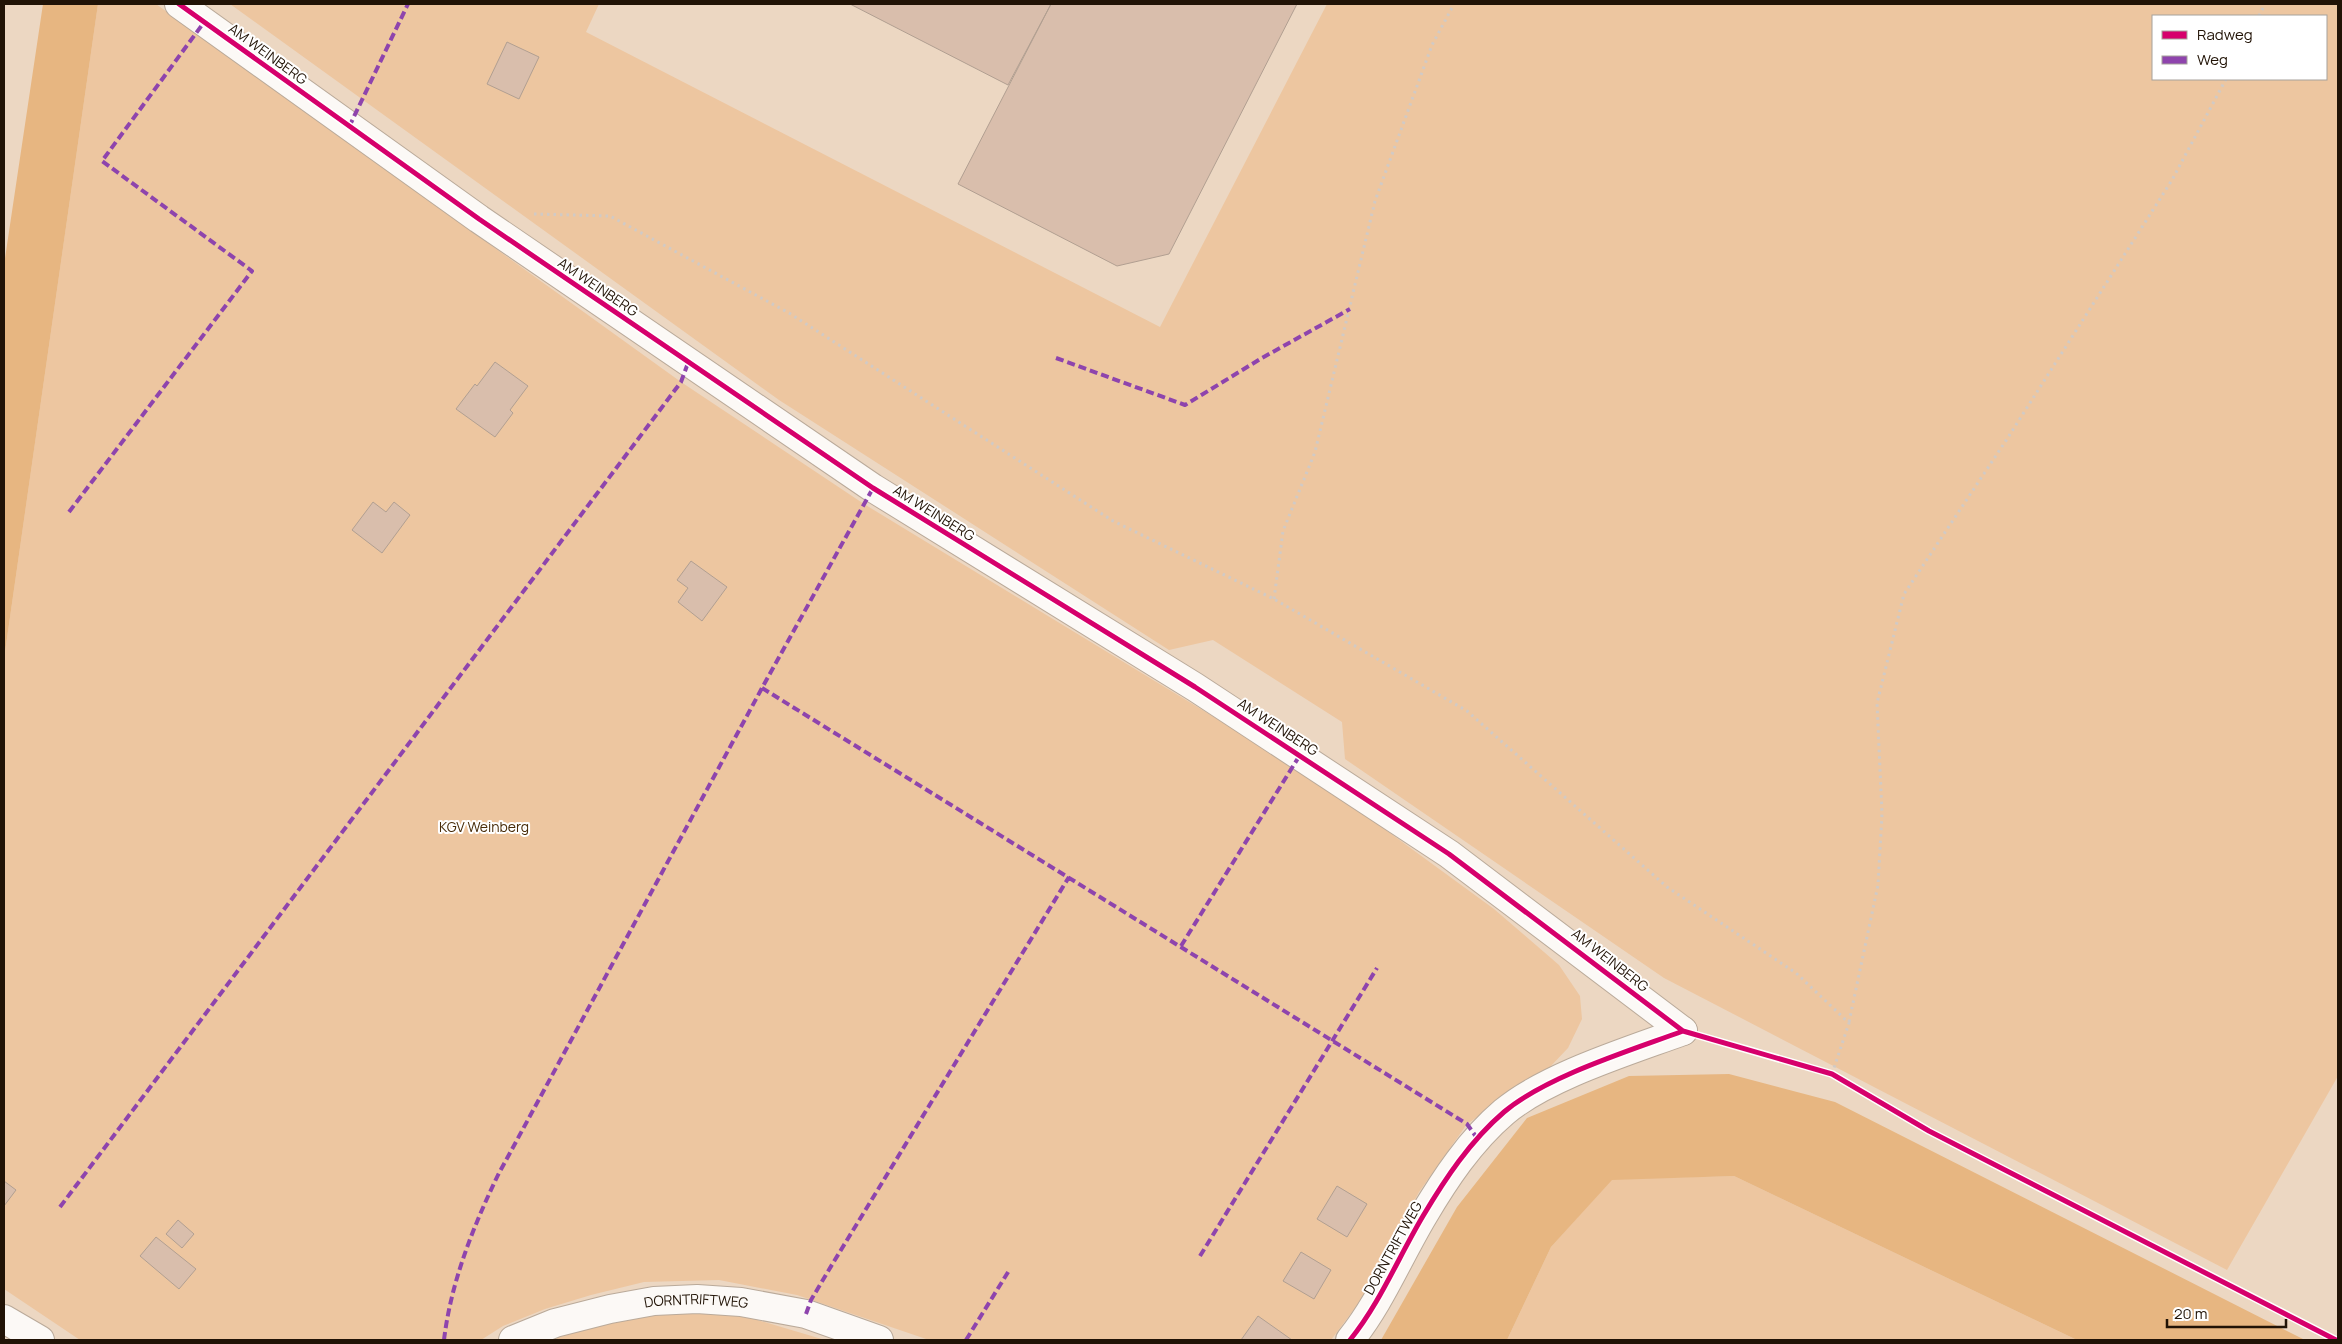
<svg xmlns="http://www.w3.org/2000/svg" width="2342" height="1344" font-family="Manrope,sans-serif">
	<style>
		.green { fill: #edc6a0; fill-rule: evenodd }
		.forest { fill: #e7b681 }
		.building { fill: #d9beac; stroke: #b19f91 }
		.lines { fill: none; stroke-linecap: round; stroke-linejoin: round }
		.street-casing { stroke: #baaa9a; stroke-width: 30 }
		.path { stroke: #d1cac5; stroke-width: 3; stroke-dasharray: 2.5 4; stroke-linecap: butt }
		.street { stroke: #fcf9f6; stroke-width: 28 }
		.quiet { stroke: #8e44ad; stroke-width: 4; stroke-dasharray: 8 4; stroke-linecap: butt }
		.cycleway-casing { stroke: #fff; stroke-width: 8 }
		.cycleway { stroke: #d6006c; stroke-width: 5 }
		.labels { text-anchor: middle; stroke-width: 4; stroke-linejoin: round; paint-order: stroke }
		.street-label { font-size: 14px; fill: #211306; stroke: #fff }
		.park-label { font-size: 14px; fill: #482c09; stroke: #fff }
	</style>
	<rect width="100%" height="100%" fill="#ecd7c2"/>
	<path class="green" d="M98,4h58l525,378 183,122 368,224 136,89 126,92 65,56 21,31 2,23 -14,29 -19,20 -82,56 -48,68 -58,108 -30,40h-402l-132,-45 -78,-15 -75,2 -53,13 -46,14 -42,17 -22,14h-401l-76,-51v-630z
		M230,4h369l-13,28 574,295 167,-323h1011v1072l-111,194 -563,-292 -319,-219 -3,-37 -129,-82 -44,10 -390,-250zM2153,16h173v63h-173z
		M1734,1176l343,164h-570l44,-93 61,-68z
		M715,1312l39,7 71,21h-272c43,-22 113,-26 162,-28z"/>
	<path class="forest" d="M43,4h55l-94,655v-394z
		M1729,1074l106,28 470,238h-228l-343,-164 -122,4 -61,67 -44,93h-126l76,-133 70,-89 102,-42z"/>
	<path class="building" d="M850,4h201l-43,81z
		M1051,4h246l-128,250 -52,12 -159,-82z
		M507,42l32,15 -20,42 -32,-15z
		M495,362l33,24 -18,24 3,3 -18,24 -39,-28 19,-25 2,2z
		M373,502l13,10 8,-10 16,13 -28,38 -30,-23z
		M691,561l36,26 -25,34 -24,-19 10,-14 -11,-8z
		M4,1181l12,9 -12,16z
		M1337,1186l30,18 -20,33 -30,-18z
		M178,1220l16,14 -12,14 -16,-14z
		M156,1237l40,32 -17,20 -39,-33z
		M1301,1252l30,18 -17,29 -31,-18z
		M1258,1316l34,24h-51z"/>
	<g class="lines">
		<defs>
			<g id="street">
				<path d="M179,4l300,215 394,269 322,199 254,167 234,177"/>
				<path d="M4,1319l36,21"/>
				<path id="s1" d="M513,1340l42,-17 55,-14 44,-8 43,-2 44,3 65,12 73,26"/>
				<path d="M1350,1340c30,-37 48,-82 73,-124 22,-37 47,-75 81,-104 43,-36 125,-61 179,-81"/>
			</g>
		</defs>
		<use href="#street" class="street-casing"/>
		<path class="path" d="M2259,16l6,-12
			M534,214l76,2 179,97 324,208 161,78 193,112 200,176 129,86 53,50 -17,51
			M1274,599l9,-68 32,-79 60,-251 57,-156 22,-41
			M1849,1022l29,-137 4,-71 -5,-111 27,-109 103,-155 165,-259 54,-101"/>
		<use href="#street" class="street"/>
		<path class="quiet" d="M349,127l59,-123
			M1056,358l129,47 77,-47 88,-49
			M69,512l183,-241 -150,-110 103,-140
			M762,688l705,436 10,14
			M1181,946l119,-191
			M60,1207l621,-825 7,-19
			M1200,1256l177,-288
			M806,1314l5,-14 22,-37 236,-386
			M444,1340c7,-58 29,-113 54,-165l264,-487 111,-200
			M966,1340l44,-71"/>
		<defs>
			<path id="cycleway" d="M179,4l300,215 394,269 322,199 254,167 234,177 149,43 97,57 407,209
				M1350,1340c30,-37 48,-82 73,-124 22,-37 47,-75 81,-104 43,-36 125,-61 179,-81"/>
		</defs>
		<use href="#cycleway" class="cycleway-casing"/>
		<use href="#cycleway" class="cycleway"/>
	</g>
	<g class="labels">
		<g class="street-label">
			<text transform="translate(268 54) rotate(36)" y="5">AM WEINBERG</text>
			<text transform="translate(598 287) rotate(34)" y="5">AM WEINBERG</text>
			<text transform="translate(934 513) rotate(32)" y="5">AM WEINBERG</text>
			<text transform="translate(1278 727) rotate(33)" y="5">AM WEINBERG</text>
			<text transform="translate(1610 960) rotate(38)" y="5">AM WEINBERG</text>
			<text transform="translate(1393 1248) rotate(-61)" y="5">DORNTRIFTWEG</text>
			<text dy="5" stroke="none"><textPath href="#s1" startOffset="189">DORNTRIFTWEG</textPath></text>
		</g>
		<g class="park-label">
			<text x="484" y="832">KGV Weinberg</text>
		</g>
	</g>
	<rect width="2342" height="1344" fill="none" stroke="#211306" stroke-width="10"/>
	<rect x="2152" y="15" width="175" height="65" fill="#ffffff" stroke="#a6a19b"/>
	<rect x="2162" y="31" width="25" height="8" fill="#d6006c" stroke="#a6a19b"/>
	<text x="2197" y="40" font-size="15" fill="#211306">Radweg</text>
	<rect x="2162" y="56" width="25" height="8" fill="#8e44ad" stroke="#a6a19b"/>
	<text x="2197" y="65" font-size="15" fill="#211306">Weg</text>
	<path d="M2167 1319v8h119v-8" fill="none" stroke="#211306" stroke-width="2.5"/>
	<text x="2174" y="1319" font-size="15" fill="#211306" stroke="#ffffff" stroke-width="4" paint-order="stroke">20 m</text>
</svg>
